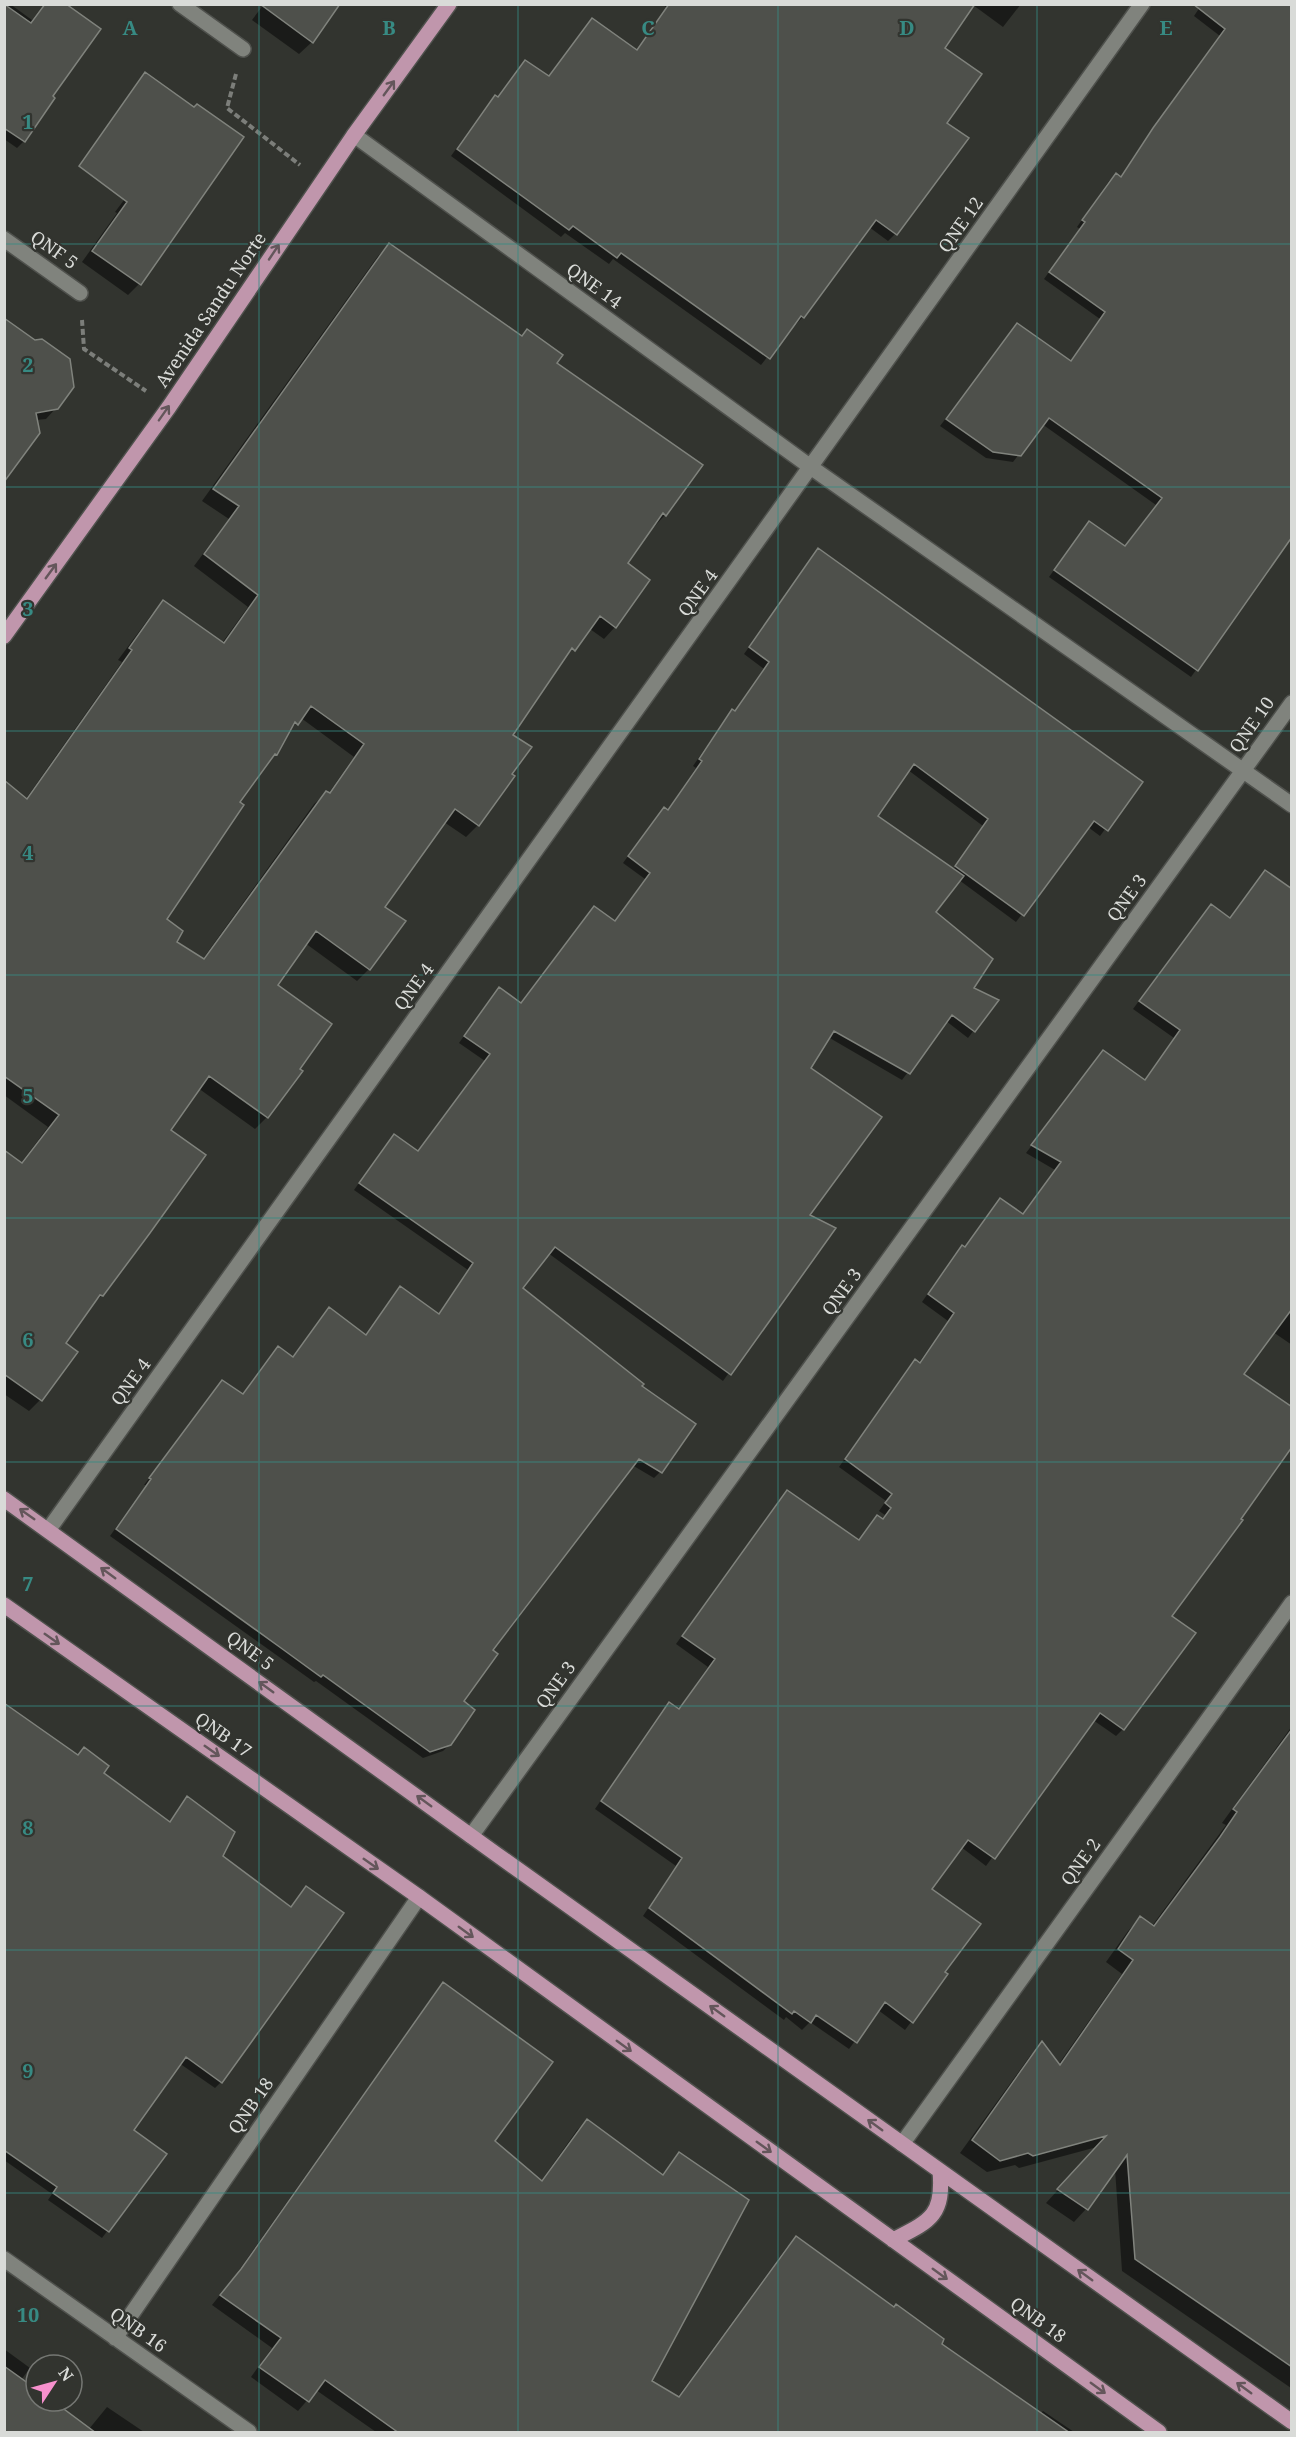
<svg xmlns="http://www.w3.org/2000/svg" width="1296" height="2437" font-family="'Noto Serif',serif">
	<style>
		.shadow { fill: #0007; fill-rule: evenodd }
		.building { fill: #4e504b; stroke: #80837d; stroke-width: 1.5; fill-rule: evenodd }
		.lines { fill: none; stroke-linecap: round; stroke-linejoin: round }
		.minor-casing { stroke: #4f514d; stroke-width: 18 }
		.major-casing { stroke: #4f514d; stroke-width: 18 }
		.path { stroke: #7c7e7a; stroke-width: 4; stroke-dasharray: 6 3; stroke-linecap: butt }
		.minor { stroke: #80837d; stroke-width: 15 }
		.major { stroke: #c096ac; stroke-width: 15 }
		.oneway { stroke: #64565b }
		.grid { fill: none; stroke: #378a83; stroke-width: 1.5; stroke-opacity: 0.55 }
		.labels { text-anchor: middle; stroke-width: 4.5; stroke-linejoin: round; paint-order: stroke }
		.street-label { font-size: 18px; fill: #d9dbd8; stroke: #32342f }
		.grid-label { font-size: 20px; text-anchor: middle; font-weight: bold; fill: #378a83; stroke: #32342f; stroke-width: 4.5; stroke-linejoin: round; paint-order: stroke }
	</style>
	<rect width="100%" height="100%" fill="#32342f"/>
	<path class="shadow" d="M4,4h6l22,16 12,-16h19l-39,137 -7,7 -13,-9z
		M264,4l48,38 -13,12 -47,-34z
		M662,4h359l-18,23 -30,-22 -30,43 2,76 -50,110 -7,7 -19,-14 -66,90 -7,7 -2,-1 -33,42 -148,-106 -4,5 -44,-31 -4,4 -110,-81 37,-52 7,-7 2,1 28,-36 23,15 44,-57 44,31 31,-43z
		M1202,4h90l-57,611 -44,62 -142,-100 34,-47 41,17 32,-42 -114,-81 -29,38 -27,-4 -46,-32 77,-101 53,37 30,-43 -56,-40 36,-50 -3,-2 32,-46 7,-6 4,3 27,-42 73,-100 -26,-20z
		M186,117l-47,167 -11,11 -46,-33 35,-49 -2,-1z
		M389,245l166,118 110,152 -11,12 -2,-2 -26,38 -11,64 -11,12 -14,-10 -28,32 -51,74 -33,90 -12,12 -22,-15 -61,85 -14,62 -12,12 -52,-38 -29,42 -9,132 -12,12 -57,-41 -29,42 -67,165 -12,12 -26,37 -24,56 -11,11 -25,-17v-243l17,12 27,-36 -44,-32v-313l21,18 97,-138 -4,-2 34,-46 11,-12 59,41 26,-36 -54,-41 35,-47 -27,-18 176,-245zM301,718l53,39 -26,37 -2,-1 -12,11 -112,156 -27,-17 -11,-23 73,-118 27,-37 12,-11 10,-20z
		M4,319l52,89 -10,11 -10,1z
		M818,550l322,232 -40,54 -12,-9 -72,95 -57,-42 -25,32 37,76 25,13 -28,37 -22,-17 -44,59 -74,-43 -19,31 -1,147 25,13 -110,153 -175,-128 -27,36 119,97 20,86 -6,6 -22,-13 -141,185 -29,52 -12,42 -7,7 -20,7 -107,-77 -2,1 -204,-146 36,-51h-2l78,-103 20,13 50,-37 31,-42 42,20 35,-48 38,27 30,-45 -114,-80 34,-48 29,10 68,-91 -26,-18 34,-48 7,-6 21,15 93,-81 31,-44 -22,-16 35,-48 6,-6 3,2 29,-43 -3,-2 33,-48 8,-6 30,-43 -20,-15zM908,770l75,56 -30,44 -77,-54z
		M1265,872l27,19v454l-19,-13 -31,42 -72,243 -47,112 -7,7 -23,-16 -107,146 -25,-19 -31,42 13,83 3,3 -41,55 -27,-20 -29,39 -39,-27 -8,8 -16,-13 -2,3 -141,-104 33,-50 -81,-57 67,-98 8,-7 8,6 30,-43 -32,-23 104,-145 7,-7 71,49 19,-24 5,2 3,-4 -6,-4 7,-10 -47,-34 69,-99 7,-7 3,3 30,-43 -26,-19 33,-48 7,-7 2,1 36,-48 22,15 33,-45 -29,-17 77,-101 41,29 30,-43 -41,-29 71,-96 7,-7 18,13z
		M4,1707l165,116 18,-25 34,58 69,52 16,-20 -85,194 -6,6 -36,-25 -47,68 33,23 -63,84 -54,-38 4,-6 -48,-34z
		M1292,1726l-1,662 -169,-117 -7,-102 -29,40 -12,13 -28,-19 51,-56 -78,21 -4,-3 -28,7 -27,-19 70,-97 12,-12 16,21 64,-91 -16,-12 22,-31 12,-13 12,8 74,-101 -4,-2z
		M443,1984l50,157 48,40 36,-51 10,-9 74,55 19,-22 -30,227 27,17 110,-151 10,-9 143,106 100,70 3,-3 31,21h-698l-60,-42 -18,21 -47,-34 21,-29 -60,-43 20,-25 202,-286z
		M4,2349l26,19 -9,12 15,11v10h14l39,28 18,-22 37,25h-140z"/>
	<path class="building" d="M4,4l27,19 14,-19h21l35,25 -48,67 2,2 -30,44 -21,-14z
		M260,4h80l-27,39z
		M669,4h306l-30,44 37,26 -35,49 22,15 -72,97 -21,-15 -72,98 -3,-2 -31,43 -149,-106 -4,5 -44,-32 -4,4 -112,-81 38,-54 3,2 27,-37 24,16 43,-58 45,32z
		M1193,4h99v533l-94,134 -144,-101 35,-49 36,25 37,-48 -113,-80 -28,38 -28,-4 -47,-33 71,-96 54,38 34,-49 -56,-40 36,-50 -3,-2 34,-47 5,4 32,-49 72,-99z
		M145,72l49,35 3,-3 47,33 -103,148 -49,-34 35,-49 -48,-36z
		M389,243l133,93 5,-7 36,26 -6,8 146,102 -37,51 -3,-3 -35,50 22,17 -34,48 -16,-12 -25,35 -3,-3 -59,87 19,12 -20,27 3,2 -36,50 -24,-17 -70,98 21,14 -36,49 -54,-39 -38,54 54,39 -32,45 3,2 -35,47 -59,-42 -38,54 35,25 -56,78 -47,63 -3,-1 -34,48 12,9 -36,49 -38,-27v-224l18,13 37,-48 -55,-39v-296l23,19 105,-149 -3,-2 34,-48 61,43 34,-48 -54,-41 35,-48 -26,-17zM311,706l53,38 -34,49 -4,-2 -122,168 -27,-17 6,-11 -16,-12 77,-114 -4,-3 35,-48 2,1 18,-33 3,3z
		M4,318l31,22 7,-1 28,20 4,28 -16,22 -22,4 4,20 -36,49z
		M818,548l325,234 -35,49 -14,-10 -70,95 -69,-50 33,-47 -74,-55 -36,52 86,60 -28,36 57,47 -19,29 25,12 -24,32 -23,-17 -42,59 -76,-43 -23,37 71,49 -72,98 26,13 -105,147 -176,-128 -32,41 121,96 -2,2 54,38 -34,49 -23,-14 -146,191 5,4 -34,47 11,9 -24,35 -21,7 -107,-77 -2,2 -40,-29 -165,-119 35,-50 -2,-1 73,-98 21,14 35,-48 15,11 36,-50 37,28 34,-49 39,28 34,-51 -114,-80 35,-49 24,17 72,-97 -26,-18 35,-49 22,16 73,-97 21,15 35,-48 -22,-17 36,-49 4,3 34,-49 -3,-2 33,-50 3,2 34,-49 -20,-15z
		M1265,870l27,19v420l-48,65 48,33v40l-51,72 2,1 -71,96 24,17 -72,97 -24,-17 -105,146 -27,-19 -36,49 49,35 -36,48 3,2 -35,49 -28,-21 -28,41 -41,-28 -5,8 -17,-12 -2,3 -143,-106 33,-50 -81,-57 68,-99 10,7 36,-50 -33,-23 105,-146 72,50 18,-25 6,4 8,-11 -6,-5 7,-9 -47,-35 70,-100 5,4 34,-50 -26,-19 34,-49 3,2 35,-49 23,16 38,-52 -30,-17 72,-95 42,30 35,-50 -41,-29 72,-97 19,14z
		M4,1703l74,52 6,-8 25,19 -5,7 66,49 17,-26 48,36 -12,24 68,51 15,-21 38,27 -122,170 -36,-26 -52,73 33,24 -58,78 -56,-39 4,-6 -53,-37z
		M1292,1729v638l-157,-108 -8,-104 -39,55 -31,-21 49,-53 -73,20 -5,-3 -28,8 -28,-21 70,-99 18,24 73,-105 -15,-11 22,-33 14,10 66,-89 17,-25 -4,-3z
		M443,1982l110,80 -58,79 47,40 45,-62 76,56 16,-23 70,48 -97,181 27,16 117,-161 98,71 2,-3 48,35 -2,5 128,89h-671l-74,-53 -16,22 -50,-35 22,-29 -61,-43 21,-26z
		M4,2366l32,23v12h17l43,32h-92z"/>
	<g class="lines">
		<defs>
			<path id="minor" d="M180,4l63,45
				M354,135l458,333 480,337
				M4,239l76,54
				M49,1529l1093,-1525
				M471,1836l821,-1133
				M902,2144l390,-541
				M4,2259l245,173
				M115,2338l304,-441"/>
			<path id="major" d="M4,636l165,-229 185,-272 95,-131
				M4,1499l492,355 796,568
				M4,1605l415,292 740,535
				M893,2240c37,-19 51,-24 47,-69"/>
		</defs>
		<use href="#minor" class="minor-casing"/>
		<use href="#major" class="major-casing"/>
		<path class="path" d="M236,74l-9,34 73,57
			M82,320l2,29 62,42"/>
		<use href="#minor" class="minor"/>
		<use href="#major" class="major"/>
	</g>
	<defs><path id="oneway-shaft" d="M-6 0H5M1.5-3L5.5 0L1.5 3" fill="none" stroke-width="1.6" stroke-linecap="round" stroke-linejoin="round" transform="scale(1.5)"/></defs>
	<g class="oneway">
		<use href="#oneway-shaft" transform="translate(389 88) rotate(-54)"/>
		<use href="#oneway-shaft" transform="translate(274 252) rotate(-56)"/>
		<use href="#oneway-shaft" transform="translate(164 413) rotate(-55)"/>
		<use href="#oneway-shaft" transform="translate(51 571) rotate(-54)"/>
		<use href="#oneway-shaft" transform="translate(27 1514) rotate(-145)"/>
		<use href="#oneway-shaft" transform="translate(108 1573) rotate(-144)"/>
		<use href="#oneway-shaft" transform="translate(52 1639) rotate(35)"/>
		<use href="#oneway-shaft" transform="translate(266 1687) rotate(-144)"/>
		<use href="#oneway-shaft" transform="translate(212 1751) rotate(35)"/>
		<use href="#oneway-shaft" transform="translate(424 1801) rotate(-144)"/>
		<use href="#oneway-shaft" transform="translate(371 1864) rotate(35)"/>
		<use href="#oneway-shaft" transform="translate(466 1932) rotate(36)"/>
		<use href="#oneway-shaft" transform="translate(717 2011) rotate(-144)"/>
		<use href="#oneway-shaft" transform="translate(624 2046) rotate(36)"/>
		<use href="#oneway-shaft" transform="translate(875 2125) rotate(-144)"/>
		<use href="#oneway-shaft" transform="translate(764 2147) rotate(36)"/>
		<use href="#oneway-shaft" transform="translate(940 2274) rotate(36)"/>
		<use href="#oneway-shaft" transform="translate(1085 2275) rotate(-144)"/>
		<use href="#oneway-shaft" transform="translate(1098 2388) rotate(36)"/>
		<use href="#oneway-shaft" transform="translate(1244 2388) rotate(-144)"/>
	</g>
	<path class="grid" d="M259,4v2428M518,4v2428M778,4v2428M1037,4v2428M4,244h1288M4,487h1288M4,731h1288M4,975h1288M4,1218h1288M4,1462h1288M4,1706h1288M4,1950h1288M4,2193h1288"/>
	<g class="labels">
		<g class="street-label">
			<text transform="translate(961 225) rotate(-55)" y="6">QNE 12</text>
			<text transform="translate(54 250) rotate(35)" y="6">QNF 5</text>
			<text transform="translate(594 286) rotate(36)" y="6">QNE 14</text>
			<text transform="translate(211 310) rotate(-56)" y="6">Avenida Sandu Norte</text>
			<text transform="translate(698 593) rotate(-54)" y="6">QNE 4</text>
			<text transform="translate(1252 725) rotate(-55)" y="6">QNE 10</text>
			<text transform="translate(1127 898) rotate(-54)" y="6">QNE 3</text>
			<text transform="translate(414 987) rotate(-54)" y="6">QNE 4</text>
			<text transform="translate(842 1292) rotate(-54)" y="6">QNE 3</text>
			<text transform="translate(131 1382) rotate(-54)" y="6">QNE 4</text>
			<text transform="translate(250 1651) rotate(36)" y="6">QNE 5</text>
			<text transform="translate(556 1685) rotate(-54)" y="6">QNE 3</text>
			<text transform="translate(223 1735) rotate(35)" y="6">QNB 17</text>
			<text transform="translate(1081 1862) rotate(-54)" y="6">QNE 2</text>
			<text transform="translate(251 2106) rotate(-55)" y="6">QNB 18</text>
			<text transform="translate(1038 2320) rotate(36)" y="6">QNB 18</text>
			<text transform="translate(138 2330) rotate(35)" y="6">QNB 16</text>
		</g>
	</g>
	<g class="grid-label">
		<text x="130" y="35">A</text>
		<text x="389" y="35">B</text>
		<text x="648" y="35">C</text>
		<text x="907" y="35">D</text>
		<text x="1166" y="35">E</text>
		<text x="28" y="129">1</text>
		<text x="28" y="372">2</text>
		<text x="28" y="616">3</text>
		<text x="28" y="860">4</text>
		<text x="28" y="1103">5</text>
		<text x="28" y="1347">6</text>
		<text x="28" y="1591">7</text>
		<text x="28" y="1835">8</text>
		<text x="28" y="2078">9</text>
		<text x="28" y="2322">10</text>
	</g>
	<rect width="1296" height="2437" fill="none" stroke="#d9dbd8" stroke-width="12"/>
	<g transform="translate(54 2383) rotate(54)"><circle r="28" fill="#32342f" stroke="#757773" stroke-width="1.5"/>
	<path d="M0-4.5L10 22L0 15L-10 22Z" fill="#f790cd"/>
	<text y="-9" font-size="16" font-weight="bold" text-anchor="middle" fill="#d9dbd8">N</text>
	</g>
</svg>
